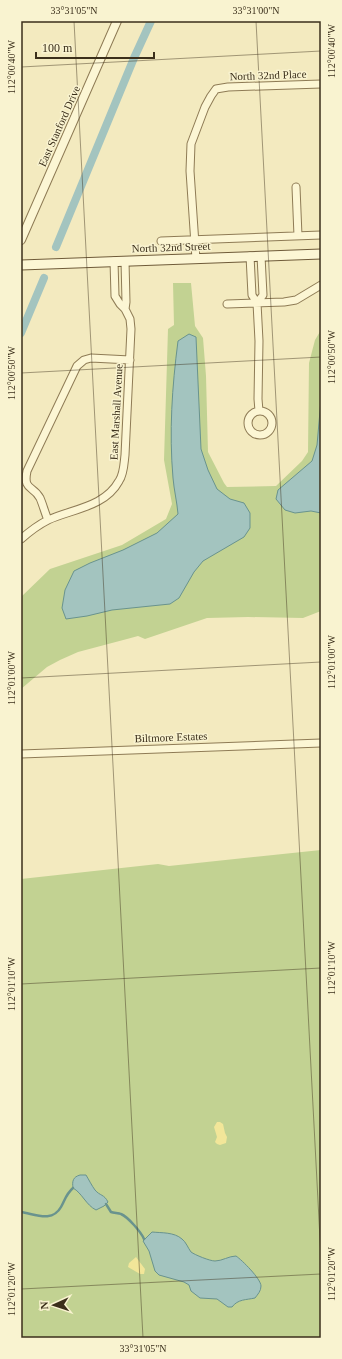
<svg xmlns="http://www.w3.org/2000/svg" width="342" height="1359" font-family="'Times New Roman',serif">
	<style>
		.green { fill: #c2d292 }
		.sand { fill: #f2e699 }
		.water { fill: #a3c4bf; stroke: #69938e }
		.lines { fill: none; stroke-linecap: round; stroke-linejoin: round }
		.stream { stroke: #69938e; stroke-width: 2.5 }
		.canal { stroke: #a3c4bf; stroke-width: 8 }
		.minor-casing { stroke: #8e7b55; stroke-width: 9 }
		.tertiary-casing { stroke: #8e7b55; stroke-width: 10 }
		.secondary-casing { stroke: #6f5b39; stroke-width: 11 }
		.minor { stroke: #fcf6d4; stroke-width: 7 }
		.tertiary { stroke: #fcf6d4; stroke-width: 8 }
		.secondary { stroke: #fcf6d4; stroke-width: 9 }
		.ticks { fill: none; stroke: #3b2f1b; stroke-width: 1; stroke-opacity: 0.45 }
		.labels { text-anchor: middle; stroke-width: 3; stroke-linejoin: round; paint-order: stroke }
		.street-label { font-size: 11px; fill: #3b2f1b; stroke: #f9f3d0 }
		.neatline { fill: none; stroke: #3b2f1b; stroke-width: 1.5 }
		.ticks-label { font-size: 10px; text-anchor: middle; fill: #3b2f1b }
	</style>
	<rect width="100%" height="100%" fill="#f3eabf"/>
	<path class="green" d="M173,283h18l4,43 8,12 3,38 2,76 16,31 3,4 49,-1 26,-25 6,-9 1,-89 6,-23 6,-10v281l-18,7 -55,-1 -41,1 -62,21 -7,-3 -11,3 -49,13 -18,8 -13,7 -26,22v-92l29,-28 72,-24 44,-26 6,-15 -8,-44 4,-131 6,-4z
		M321,850v488h-300v-459l137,-15 11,2z"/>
	<path class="sand" d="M217,1122h3l3,2 2,9 2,4 -1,6 -6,2 -3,-1 -2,-2 2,-5 -3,-10z
		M136,1257l9,12 -1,5h-4l-12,-7 1,-4z"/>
	<path class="water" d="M189,334l7,3 5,112 7,21 9,19 13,10 14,4 6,10v15l-6,9 -41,24 -9,11 -15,26 -9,6 -58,6 -25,6 -21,3 -4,-11 3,-18 9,-19 16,-8 33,-13 34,-17 21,-19c-1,-12 -4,-24 -5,-36 -4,-46 -1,-91 5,-137z
		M321,400v113l-10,-2 -16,2 -10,-3 -9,-11 2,-9 34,-29 5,-16z
		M80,1175h6c3,5 6,11 9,15 5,6 9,4 13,12l-4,4 -8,4c-10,-5 -14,-17 -23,-22 -1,-7 0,-11 7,-13z
		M152,1232c10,1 22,0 30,7 4,3 6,9 9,13 4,3 19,9 24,9 7,0 14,-5 21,-5 6,4 25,23 25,30 0,5 -3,8 -6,12 -9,2 -17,1 -23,9h-4l-11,-8 -17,-1 -9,-7 -2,-6 -5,-3 -25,-7 -4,-4 -6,-20 -6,-10z"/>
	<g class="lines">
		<path class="stream" d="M106,1204l5,8c3,1 8,1 10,2 7,3 20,18 23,25
			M21,1212c14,2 31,11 40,-5 4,-7 5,-13 12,-19"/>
		<path class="canal" d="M56,247l78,-189 17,-37
			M21,333l23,-55"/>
		<defs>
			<path id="minor" d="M296,187l2,49
				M161,241l160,-6
				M250,256l2,39 5,8 2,38 -1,58 1,12
				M196,259l-6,-88 1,-27 14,-37 6,-11 5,-7 12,-2 93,-3
				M125,261l1,41 -1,7
				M257,303l6,-8 -2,-39
				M227,304l57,-2 12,-2 25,-15
				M248 423a12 12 0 1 1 24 0a12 12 0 1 1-24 0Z
				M48,520c-3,-7 -5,-15 -8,-22 -7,-13 -17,-7 -13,-27l50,-105 7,-6 7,-2 39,2
				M21,539c8,-7 17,-14 27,-19 24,-11 57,-13 71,-39 5,-7 5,-18 6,-26l6,-126 -1,-10 -5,-10 -5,-5 -5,-8 -1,-35
				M21,754l300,-11"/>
			<path id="tertiary" d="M21,240l96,-219"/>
			<path id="secondary" d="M21,265l300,-11"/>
		</defs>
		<use href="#minor" class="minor-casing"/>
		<use href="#tertiary" class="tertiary-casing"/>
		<use href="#secondary" class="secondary-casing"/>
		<use href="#minor" class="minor"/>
		<use href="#tertiary" class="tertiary"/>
		<use href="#secondary" class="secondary"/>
	</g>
	<path class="ticks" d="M74,21l69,1317M256,21l65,1237M21,67l300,-16M21,373l300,-16M21,678l300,-16M21,984l300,-16M21,1289l300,-15"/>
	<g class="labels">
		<g class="street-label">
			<text transform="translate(268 75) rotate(-2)" y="4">North 32nd Place</text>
			<text transform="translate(59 126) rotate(-66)" y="4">East Stanford Drive</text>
			<text transform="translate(171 247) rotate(-2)" y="4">North 32nd Street</text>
			<text transform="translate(116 412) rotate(-87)" y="4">East Marshall Avenue</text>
			<text transform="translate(171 737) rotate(-2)" y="4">Biltmore Estates</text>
		</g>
	</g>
	<rect width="342" height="1359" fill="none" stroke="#f9f3d0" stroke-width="44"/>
	<g transform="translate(54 1305) rotate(267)" stroke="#f9f3d0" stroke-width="3" paint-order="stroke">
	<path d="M0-3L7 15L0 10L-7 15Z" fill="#3b2f1b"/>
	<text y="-6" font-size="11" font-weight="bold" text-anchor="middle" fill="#3b2f1b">N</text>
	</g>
	<path d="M36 52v6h118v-6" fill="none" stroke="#3b2f1b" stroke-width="2"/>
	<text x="42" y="52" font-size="12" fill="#3b2f1b" stroke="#f9f3d0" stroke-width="3" paint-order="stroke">100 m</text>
	<rect x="22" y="22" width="298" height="1315" class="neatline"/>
	<g class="ticks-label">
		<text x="74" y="14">33°31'05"N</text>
		<text x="256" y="14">33°31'00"N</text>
		<text transform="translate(331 51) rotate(-90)" y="4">112°00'40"W</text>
		<text transform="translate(11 67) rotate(-90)" y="4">112°00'40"W</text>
		<text transform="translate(331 357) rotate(-90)" y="4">112°00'50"W</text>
		<text transform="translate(11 373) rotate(-90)" y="4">112°00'50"W</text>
		<text transform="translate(331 662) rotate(-90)" y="4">112°01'00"W</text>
		<text transform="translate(11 678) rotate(-90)" y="4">112°01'00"W</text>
		<text transform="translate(331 968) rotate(-90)" y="4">112°01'10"W</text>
		<text transform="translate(11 984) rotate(-90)" y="4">112°01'10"W</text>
		<text transform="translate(331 1274) rotate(-90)" y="4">112°01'20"W</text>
		<text transform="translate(11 1289) rotate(-90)" y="4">112°01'20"W</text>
		<text x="143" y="1352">33°31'05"N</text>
	</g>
</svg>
